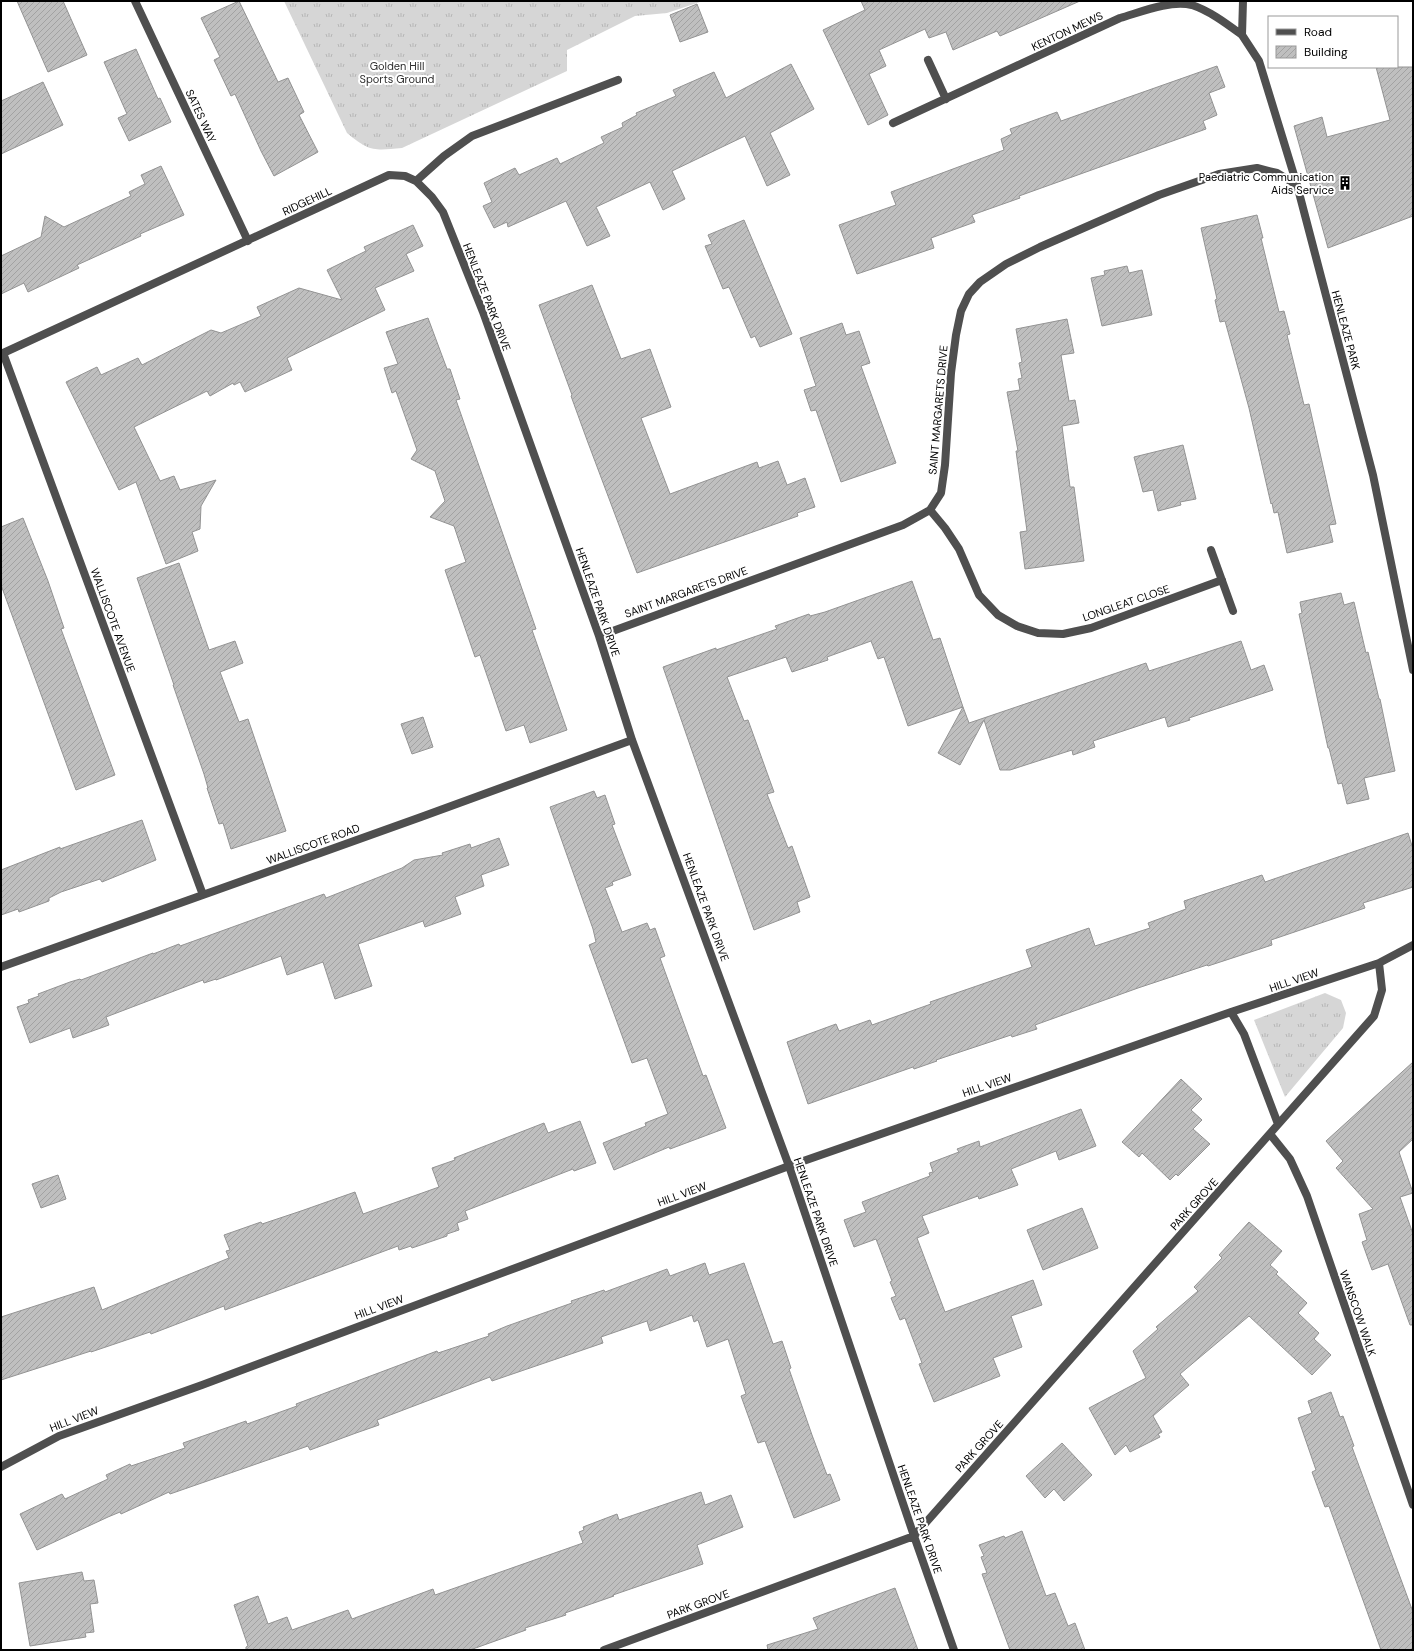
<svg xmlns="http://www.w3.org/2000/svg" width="1414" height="1651" font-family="'DM Sans',sans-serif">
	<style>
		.grass { fill: url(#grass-tufts) }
		.building { fill: url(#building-hatch); stroke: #939393 }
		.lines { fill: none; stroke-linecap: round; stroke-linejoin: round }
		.street { stroke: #4f4f4f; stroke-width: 8 }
		.labels { text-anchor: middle; stroke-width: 4; stroke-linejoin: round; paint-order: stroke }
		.street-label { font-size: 11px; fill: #000; stroke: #fff }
		.park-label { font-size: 11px; fill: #2d2d2d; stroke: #fff }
		.poi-label { font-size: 11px; fill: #000; stroke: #fff; text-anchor: end }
	</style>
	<defs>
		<pattern id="grass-tufts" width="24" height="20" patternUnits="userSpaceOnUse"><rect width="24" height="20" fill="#d6d6d6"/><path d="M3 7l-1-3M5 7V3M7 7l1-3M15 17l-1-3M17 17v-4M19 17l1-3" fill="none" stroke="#b6b6b6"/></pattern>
		<pattern id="building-hatch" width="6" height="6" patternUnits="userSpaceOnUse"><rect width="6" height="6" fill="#bfbfbf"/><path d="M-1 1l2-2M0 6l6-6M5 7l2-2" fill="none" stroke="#a2a2a2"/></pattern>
	</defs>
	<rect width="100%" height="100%" fill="#fff"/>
	<path class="grass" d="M284,1h419l-36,12 -32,3 -68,34v21l-165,77c-29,3 -33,3 -55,-15z
		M1325,993l16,7 5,13 -3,15 -58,69 -31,-77z"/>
	<path class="building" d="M17,1h46l24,54 -39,17z
		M239,1l39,81 10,-4 16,34 -5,3 19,37 -44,24 -13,-25 -26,-57 -4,2 -17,-36 6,-3 -19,-39z
		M861,1h219l-80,35 -3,-5 -44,19 -7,-18 -17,6 -4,-9 -46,21 7,16 -17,8 19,41 -20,10 -45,-95 42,-20z
		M697,4l11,28 -28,10 -10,-27z
		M136,49l22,50 2,-1 11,24 -42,19 -11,-23 9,-4 -23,-52z
		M791,64l23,45 -44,24 20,42 -23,11 -22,-50 -73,35 13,28 -22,11 -13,-28 -54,25 14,29 -23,10 -21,-45 -58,26 -1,-5 -13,6 -11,-22 9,-4 -8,-19 31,-15 4,7 38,-17 3,6 44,-21 -3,-6 22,-10 -1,-4 15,-8 -1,-2 40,-17 -3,-6 41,-18 12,26z
		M1217,66l8,21 -16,6 8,22 -14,6 3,8 -187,67 1,2 -48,17 3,7 -44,16 3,10 -77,26 -18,-49 57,-20 -5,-13 113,-42 -3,-11 11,-5 -2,-5 47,-17 4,9z
		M1376,67h37v149l-85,32 -34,-122 28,-9 5,20 63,-17z
		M43,82l20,43 -62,29v-53z
		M161,166l23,49 -44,19 1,2 -64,29 2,3 -51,24 -4,-9 -23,11v-38l40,-19 4,-21 19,11 67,-31 -2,-4 16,-8 -4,-9z
		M1257,215l6,23h-2l18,74 5,-1 6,23 -3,1 17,70 5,-1 27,120 -7,1 4,17 -46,11 -9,-41 -4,1 -2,-10 -1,1 -22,-96 -24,-87 -5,1 -5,-22 2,-1 -16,-71z
		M744,220l48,114 -32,13 -5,-11 -4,2 -22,-51 -6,2 -18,-43 7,-2 -4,-9z
		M413,225l10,21 -17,8 8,17 -39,17 10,22 -98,48 5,12 -47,22 -5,-10 -6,3 -1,-2 -23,13 -3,-5 -73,36 26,54 14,-5 6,14 36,-10 -15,26 -1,23 -8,3 6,19 -32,13 -30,-82 -17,8 -53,-108 31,-15 4,8 37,-17 4,7 69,-35 10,3 40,-17 -4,-9 42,-19 43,12 -15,-30 39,-19 -2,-4z
		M1127,266l2,7 13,-3 10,45 -50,11 -11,-48 14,-3 -1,-4z
		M592,285l29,74 29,-10 21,58 -30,11 29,76 87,-32 2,6 19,-7 9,24 18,-7 10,29 -18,6 1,3 -161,57 -50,-133 -16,-44 1,-1 -33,-90z
		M428,318l19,51h3l10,30 -4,1 80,229 -4,1 35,100 -37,13 -6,-18 -18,6 -26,-76 -5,2 -30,-87 21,-8 -12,-36 -24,-9 15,-16 -10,-30 -24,-12 6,-9 -21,-59 -4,2 -8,-25 14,-4 -12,-32z
		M1067,319l7,34 -13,2 8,46 6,-1 4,23 -17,3 8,61h4l10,74 -59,8 -5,-37 7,-1 -11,-80h2l-11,-59 13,-2 -2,-11 4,-1 -3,-15 3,-1 -6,-33z
		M842,323l4,12 13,-4 11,32 -9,3 35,97 -55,19 -25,-72 -5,1 -7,-21 12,-4 -16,-48z
		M1183,445l13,54 -16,3 1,3 -23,6 -5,-21 -10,2 -9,-35z
		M23,518l25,63 16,47 -3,1 54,146 -39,15 -75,-205v-58z
		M179,563l30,87 26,-9 8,22 -23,9 19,50 9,-3 38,112 -55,18 -8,-26 -4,1 -12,-36h1l-4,-14 -31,-89h1l-37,-107z
		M912,581l21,59 7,-2 23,69 -55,19 -24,-69 -6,2 -7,-18 -44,16 1,3 -36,12 -6,-15 -59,20 17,44 4,-1 26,72 -7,2 21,54 4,-2 18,51 -13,5 3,10 -46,18 -91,-263 53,-19v2l61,-21 -2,-3 34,-12 1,2 15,-4z
		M1341,593l3,12 10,-3 12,51 2,-1 11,47h1l15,72 -31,7 5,21 -22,5 -5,-21 -4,1 -9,-36h-1l-29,-134 3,-1 -2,-11z
		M1241,641l10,29 13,-5 9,25 -84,28 1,2 -22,7 -3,-10 -72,24 2,6 -22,8 -1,-5 -62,20h-10l-16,-50 -24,45 -22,-12 25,-46 6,16 177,-60 3,8z
		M423,717l10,30 -21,7 -11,-30z
		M594,791l3,7 8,-3 10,29 -3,1 19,50 -19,7 1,3 -8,3 17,44 25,-9 3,7 5,-2 10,28 -5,2 43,118 3,-1 20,53 -56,21 -1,-2 -55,23 -11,-27 43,-17 -1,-3 23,-9 -21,-56 -15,5 -43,-118 7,-3 -3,-13 -43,-122z
		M142,820l14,40 -54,22 -2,-3 -39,13 -12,6v3l-30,11 -1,-3 -17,6v-45l59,-23v2z
		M1408,833l5,16v38l-50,16 2,5 -94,32 1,5 -64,21 -1,-1 -69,23 -103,37 2,4 -25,8 -1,-2 -75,25 1,1 -23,8 -1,-2 -105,37 -21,-62 49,-18 3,7 31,-11 2,5 59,-21 -1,-2 102,-35 -6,-17 63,-22 6,18 55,-18 -2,-5 38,-14 -2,-8 78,-26 3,7z
		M499,838l10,27 -28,10 3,11 -29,11 6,17 -36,13 -2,-6 -65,23 14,42 -37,13 -12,-37 -36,13 -6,-19 -65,24v-1l-12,4 -1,-3 -97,37 3,8 -36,13 -3,-10 -40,15 -13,-36 12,-4 -1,-3 11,-4 -1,-2 32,-12 10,-3 1,1 72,-27v1l26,-10 1,2 144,-52 2,4 76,-30 12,-8 29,-5 -1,-2 28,-9 1,4z
		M1413,1062v77l-14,13 14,41 -13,4 13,37v91h-3l-22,-61 -16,6 -10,-28 5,-2 -8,-26 14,-5 -37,-41 7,-7 -17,-20z
		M1181,1079l21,20 -11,11 11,10 -9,9 17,15 -32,32 -2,-2 -6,6 -28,-27 -3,4 -17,-15z
		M1081,1109l15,37 -37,14 -3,-9 -45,18 7,16 -39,14 -1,-3 -56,20 7,17 -12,5 28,74 88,-32 9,25 -31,11 11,31 -29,11 7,18 -66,26 -15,-38 3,-1 -17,-45 -5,2 -9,-22 5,-2 -6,-14 2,-1 -16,-42 -22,8 -10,-27 22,-8 -4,-10 68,-26 -1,-3 4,-1 -3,-9 29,-11 -2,-3 22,-8 1,6z
		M580,1121l16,42 -22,8 -1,-2 -108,42 3,8 -11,4 2,7 -12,4v2l-35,12 -1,-2 -12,4 -1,-4 -173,64 -1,-4 -73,28 -1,-2 -59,20v-1l-90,29v-63l93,-30 8,23 127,-52 -3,-7 4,-1 -6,-15 37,-13 1,2 39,-13 54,-19 8,22 76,-27 -7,-19 23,-8 -1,-2 90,-35 4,10z
		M58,1175l8,24 -25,9 -9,-24z
		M1082,1208l16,40 -55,22 -16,-40z
		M1249,1222l33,29 -12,14 8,7 -2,2 31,29 -9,10 21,20 -5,6 17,16 -19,20 -63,-59 -69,58 9,11 -36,31 9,16 -4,2 2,3 -30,15 -4,-7 -11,10 -26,-47 57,-30 -13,-27 25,-22 -2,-2 42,-36 -4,-4 28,-29 -3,-3z
		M705,1263l4,12 35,-12 29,81 9,-3 9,27 -2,1 23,66 15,40 3,-1 10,26 -46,18 -29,-77 -7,2 -17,-47 5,-2 -18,-55 -21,8 -9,-27 -4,2 -2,-7 -42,16 -3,-10 -46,16 2,6 -111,38 -2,-4 -113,43 2,5 -23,8 -46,17 -2,-4 -138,48 -1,-2 -48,22 -1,-2 -12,5 -71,33 -17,-36 42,-20 3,5 43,-20 -2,-4 24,-11 1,2 54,-18 -2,-5 63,-22 1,3 50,-18 -1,-2 141,-53 1,2 51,-17 -1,-2 19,-8 65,-23 -1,-2 33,-11 1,2 62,-23 3,7z
		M1331,1392l9,25 3,-1 11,30 -2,1 61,165v38h-32l-52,-144 -4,1 -13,-35 4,-2 -18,-52 14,-5 -4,-12z
		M1062,1443l30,32 -28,26 -10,-12 -9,9 -19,-22z
		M701,1492l4,13 26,-10 12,32 -46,18 6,19 -90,31 1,1 -49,17 1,2 -41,13 1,2 -56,20h-224v-3l2,-1 -14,-41 24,-9 10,28 19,-7 5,13 56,-20 4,9 81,-30 2,6 148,-52 -4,-11 5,-2 -1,-3 34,-13 2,6z
		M1022,1531l24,65 9,-3 13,33 7,-3 10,27h-75l-28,-76 5,-1 -6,-16 3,-1 -5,-11 25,-9 1,2z
		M82,1572l2,9 10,-1 4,23 -8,1 4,28 -9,1 1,4 -56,9 -11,-63z
		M895,1588l23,62h-150l-1,-5 51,-16 -5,-11z"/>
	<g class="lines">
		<path class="street" d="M135,1l113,240
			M1243,1l-1,34 17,26 38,124 76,290 40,195
			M928,60l18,39
			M893,123l227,-105c21,-6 49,-18 72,-13 18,6 35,19 50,30
			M416,181l28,-25 28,-20 146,-56
			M3,353l200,542
			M1,354l388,-179 16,1 11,5 16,16 11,15 40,100 116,324 33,104 157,426 125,370 40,114
			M930,510l15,18 14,21 20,46 19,20 19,11 21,7 25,1 28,-6 131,-48
			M1211,550l22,61
			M599,636l304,-111 27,-15 11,-17 4,-28 6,-92 5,-38 5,-24 8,-17 11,-12 26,-18 34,-17 119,-52 60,-21 38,-6 20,5 20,12
			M1,967l420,-150 211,-77
			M1231,1012l13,22 34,90
			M1270,1134l20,25 17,37 106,309
			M1,1467l58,-31 143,-51 587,-219 442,-154 148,-49 34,-18
			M604,1650l310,-114 460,-520 8,-26 -3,-27"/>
	</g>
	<defs>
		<symbol id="building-bare" viewBox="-9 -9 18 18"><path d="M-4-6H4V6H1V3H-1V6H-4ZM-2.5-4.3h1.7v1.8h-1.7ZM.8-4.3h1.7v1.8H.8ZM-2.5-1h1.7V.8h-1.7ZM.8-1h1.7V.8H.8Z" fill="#000" stroke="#fff" stroke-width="2.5" paint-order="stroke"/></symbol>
	</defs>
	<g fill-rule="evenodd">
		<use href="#building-bare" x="1335" y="173" width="20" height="20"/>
	</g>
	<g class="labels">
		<g class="street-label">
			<text transform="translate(1067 31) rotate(-25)" y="4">KENTON MEWS</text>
			<text transform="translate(201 116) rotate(65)" y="4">SATES WAY</text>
			<text transform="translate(307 201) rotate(-25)" y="4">RIDGEHILL</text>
			<text transform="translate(487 297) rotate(69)" y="4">HENLEAZE PARK DRIVE</text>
			<text transform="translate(1346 330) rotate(75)" y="4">HENLEAZE PARK</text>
			<text transform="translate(938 410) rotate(-85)" y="4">SAINT MARGARETS DRIVE</text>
			<text transform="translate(686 592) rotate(-20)" y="4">SAINT MARGARETS DRIVE</text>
			<text transform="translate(598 602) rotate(71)" y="4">HENLEAZE PARK DRIVE</text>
			<text transform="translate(1126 603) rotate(-19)" y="4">LONGLEAT CLOSE</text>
			<text transform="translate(113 620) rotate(70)" y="4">WALLISCOTE AVENUE</text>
			<text transform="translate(313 844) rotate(-20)" y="4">WALLISCOTE ROAD</text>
			<text transform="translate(706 907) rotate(70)" y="4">HENLEAZE PARK DRIVE</text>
			<text transform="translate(1294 980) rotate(-19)" y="4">HILL VIEW</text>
			<text transform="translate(987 1085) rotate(-19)" y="4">HILL VIEW</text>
			<text transform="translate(682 1194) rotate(-20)" y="4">HILL VIEW</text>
			<text transform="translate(1194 1204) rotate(-48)" y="4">PARK GROVE</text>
			<text transform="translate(816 1212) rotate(71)" y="4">HENLEAZE PARK DRIVE</text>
			<text transform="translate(379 1307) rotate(-20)" y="4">HILL VIEW</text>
			<text transform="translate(1358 1313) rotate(71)" y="4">WANSCOW WALK</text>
			<text transform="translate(74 1419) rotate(-21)" y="4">HILL VIEW</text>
			<text transform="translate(979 1446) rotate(-48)" y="4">PARK GROVE</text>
			<text transform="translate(920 1519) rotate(71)" y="4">HENLEAZE PARK DRIVE</text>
			<text transform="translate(698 1604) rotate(-20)" y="4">PARK GROVE</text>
		</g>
		<g class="park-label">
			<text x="397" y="70">Golden Hill<tspan x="397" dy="13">Sports Ground</tspan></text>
		</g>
		<g class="poi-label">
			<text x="1334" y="181">Paediatric Communication<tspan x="1334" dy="13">Aids Service</tspan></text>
		</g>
	</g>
	<rect width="1414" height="1651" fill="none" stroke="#000000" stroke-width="4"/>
	<rect x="1268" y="16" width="130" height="52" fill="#ffffff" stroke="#999999"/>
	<rect x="1276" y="29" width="20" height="6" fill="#4f4f4f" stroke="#999999"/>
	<text x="1304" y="36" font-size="12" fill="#000000">Road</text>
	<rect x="1276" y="46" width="20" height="12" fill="url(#building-hatch)" stroke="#999999"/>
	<text x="1304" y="56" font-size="12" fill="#000000">Building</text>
</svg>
